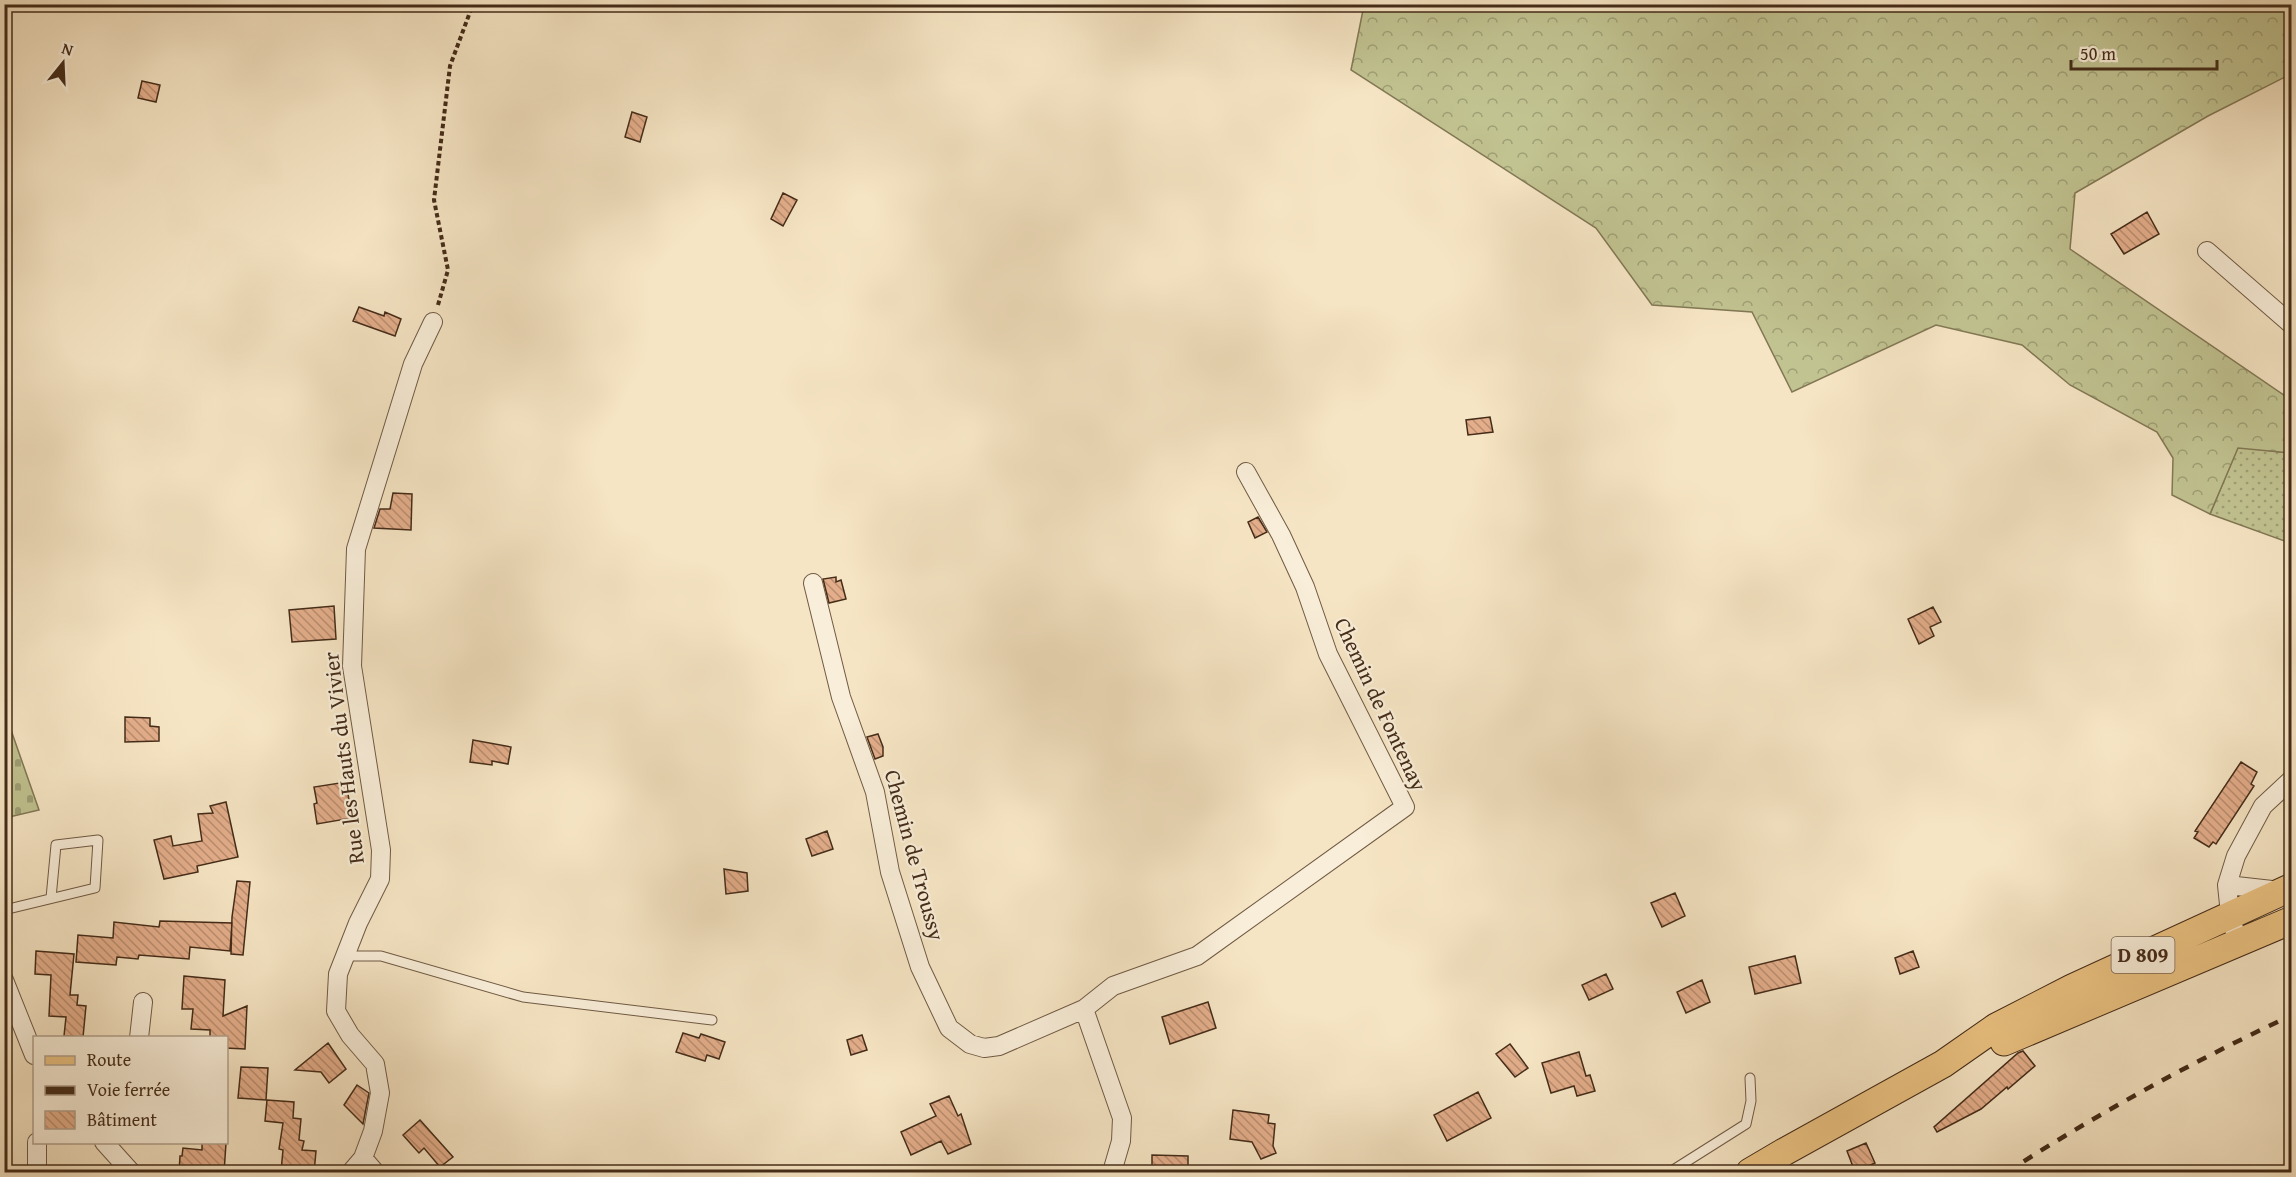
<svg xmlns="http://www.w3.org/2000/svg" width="2296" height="1177" font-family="'Gentium Book Plus',serif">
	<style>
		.grass { fill: url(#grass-dots); stroke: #827855; stroke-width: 1.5 }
		.forest { fill: url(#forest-crowns); stroke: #827855; stroke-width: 1.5 }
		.cemetery { fill: url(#cemetery-stones); stroke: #827855; stroke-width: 1.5 }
		.building { fill: url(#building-back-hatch); stroke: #442c19; stroke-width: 1.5 }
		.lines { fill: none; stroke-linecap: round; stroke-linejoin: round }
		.lane-casing { stroke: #705a44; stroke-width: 11 }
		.street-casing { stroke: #705a44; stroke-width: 20 }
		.primary-casing { stroke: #442c19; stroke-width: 29 }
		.path { stroke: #442c19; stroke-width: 4; stroke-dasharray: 4.5 3; stroke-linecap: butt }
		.lane { stroke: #f9eed9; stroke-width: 9 }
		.street { stroke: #f9eed9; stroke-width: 18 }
		.primary { stroke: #ebc282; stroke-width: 27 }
		.rail { stroke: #442c19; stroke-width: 4.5; stroke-dasharray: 10 10; stroke-linecap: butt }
		.labels { text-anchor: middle; stroke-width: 4.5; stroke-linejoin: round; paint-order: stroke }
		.shield { fill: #f9eed9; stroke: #7a6653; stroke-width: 1.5 }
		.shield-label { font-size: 21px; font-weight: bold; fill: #442c19 }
		.street-label { font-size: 22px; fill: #442c19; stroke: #f9eed9 }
	</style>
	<defs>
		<pattern id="grass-dots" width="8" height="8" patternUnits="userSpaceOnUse" patternTransform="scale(1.5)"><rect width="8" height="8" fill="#c1c391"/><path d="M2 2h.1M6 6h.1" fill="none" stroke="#9e9f76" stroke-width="1.8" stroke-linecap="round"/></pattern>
		<pattern id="forest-crowns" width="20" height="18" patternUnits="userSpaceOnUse" patternTransform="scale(1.5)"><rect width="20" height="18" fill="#c1c391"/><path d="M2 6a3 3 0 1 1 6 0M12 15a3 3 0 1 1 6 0" fill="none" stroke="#9e9f76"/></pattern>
		<pattern id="cemetery-stones" width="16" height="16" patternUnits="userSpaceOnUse" patternTransform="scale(1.5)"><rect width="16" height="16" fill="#c1c391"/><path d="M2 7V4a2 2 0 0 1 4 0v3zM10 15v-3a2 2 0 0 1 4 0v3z" fill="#9e9f76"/></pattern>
		<pattern id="building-back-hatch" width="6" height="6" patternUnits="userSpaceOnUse" patternTransform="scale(1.5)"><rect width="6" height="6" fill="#e4ae8b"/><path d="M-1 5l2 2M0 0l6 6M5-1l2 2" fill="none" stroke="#ba8e71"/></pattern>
	</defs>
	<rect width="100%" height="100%" fill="#f6e5c4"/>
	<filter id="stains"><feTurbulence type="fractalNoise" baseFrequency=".00333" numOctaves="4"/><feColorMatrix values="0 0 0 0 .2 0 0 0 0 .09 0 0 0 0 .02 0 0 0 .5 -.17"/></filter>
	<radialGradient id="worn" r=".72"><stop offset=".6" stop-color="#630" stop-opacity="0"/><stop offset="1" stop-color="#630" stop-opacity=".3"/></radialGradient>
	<path class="grass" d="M2238,447l53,6v99l-1,-9 -80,-29z"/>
	<path class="forest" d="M1364,5h927v69l-83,42 -133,77 -5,56 221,151v53l-53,-5 -28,66 -38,-19 1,-37 -16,-26 -87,-47 -48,-40 -86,-20 -144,67 -40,-80 -100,-7 -56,-77 -245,-158z"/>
	<path class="cemetery" d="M4,710l35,100 -34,8h-1z"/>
	<path class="building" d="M142,81l18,4 -4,17 -18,-4z
		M632,112l15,5 -7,25 -15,-5z
		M783,193l14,7 -14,26 -12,-7z
		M2147,212l12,22 -35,20 -13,-20z
		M359,307l25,9 1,-4 16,7 -6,17 -42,-15z
		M1490,417l3,15 -25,3 -2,-15z
		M393,493l19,1 -1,36 -37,-2 6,-19h10z
		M1258,517l9,15 -12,6 -7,-16z
		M836,577v5l5,-2 5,19 -17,4 -6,-24z
		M334,606l2,33 -44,3 -3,-32z
		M1933,607l8,15 -11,5 4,9 -15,8 -11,-25z
		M125,717l25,1v8l9,1v14l-34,1z
		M878,734l5,13v9l-8,3 -8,-22z
		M473,740l38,7 -3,17 -16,-3v4l-22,-3z
		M2241,762l16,10 -6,12 3,2 -38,58 -3,-2 -4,5 -15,-9 4,-6 -3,-1z
		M346,782l6,36 -35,6 -3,-20 3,-1 -3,-16z
		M226,802l12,55 -41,9 1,6 -34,7 -10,-39 17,-4 2,10 29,-5 -4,-27 15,-1 -3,-7z
		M827,831l6,18 -21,7 -6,-17z
		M724,869l23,4 1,18 -22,3z
		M237,881l13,1 -7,73 -12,-1 1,-37z
		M1675,893l10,23 -23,11 -11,-24z
		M160,921l72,2 -2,28 -40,-4 -1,12 -50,-4 -1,4 -21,-2 -1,8 -40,-3 2,-27 35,3 1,-16 45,5z
		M36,951l38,3 -4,41h8l-1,10 9,1 -3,31 -19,-1 2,-19 -17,-1 2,-41 -16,-1z
		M1913,951l6,16 -19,7 -5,-16z
		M1795,956l6,27 -46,11 -6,-27z
		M1606,974l7,15 -24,11 -7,-15z
		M184,976l41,4 -2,36 24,-10 -2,43 -19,-1v-10h-16v-8l-19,-1 2,-20h-11z
		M1702,980l8,22 -24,11 -9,-21z
		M1208,1002l8,26 -46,16 -8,-27z
		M683,1033l16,5 2,-4 24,8 -6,17 -12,-4 -2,6 -29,-9z
		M862,1035l5,15 -16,5 -4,-15z
		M328,1043l18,26 -17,14 -8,-11 -26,-2z
		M1510,1044l18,24 -13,9 -19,-23z
		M2023,1051l12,15 -27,23 -1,-2 -26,22 -44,23 -3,-5 84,-74z
		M1579,1052l7,24 4,-1 5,16 -18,5 -3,-10 -23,7 -9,-30z
		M241,1067l27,1 -2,32 -28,-2z
		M357,1085l12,8 -6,31 -19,-19z
		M1478,1092l13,26 -44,23 -13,-26z
		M949,1096l9,20 3,-2 10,30 -23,10 -7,-13 -30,14 -10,-23 35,-16 -6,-12z
		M267,1100l27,2 -1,16 8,1 -2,21 5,1 -2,9 14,1 -2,22 -33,-2 2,-21 -4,-1 4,-26 -18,-2z
		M1233,1110l36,5 -1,8 7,1 -2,22 3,7 -15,6 -9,-17 -22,-3z
		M420,1120l33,37 -13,10 -16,-19 -5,5 -16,-18z
		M202,1143h24l-2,30h-45l1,-17h2l1,-8 19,2z
		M1866,1143l9,20 -20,9 -8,-21z
		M1152,1155l36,1v17h-36z"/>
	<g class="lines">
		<defs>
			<path id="lane" d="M4,910l91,-22 3,-48 -42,5 -5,53
				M345,956h36l142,41 189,23
				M1670,1172l76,-48 5,-23 -1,-23"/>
			<path id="street" d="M2207,251l85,74
				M813,583l28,114 34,95 15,80 30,95 29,61 21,16 14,4 15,-2 85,-37 29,-23 84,-30 208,-149 -77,-153 -23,-67 -24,-52 -35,-63
				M2227,885l54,6
				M2238,943l-8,-29 -3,-29 9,-29 27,-50 29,-27
				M4,980l30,75
				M1084,1009l38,109 -1,23 -9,31
				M139,1038l4,-36
				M104,1142l27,30
				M363,1158l12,14
				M37,1172v-30
				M351,1172l12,-14 10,-27 7,-38 -5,-29 -25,-29 -14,-24 2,-37 20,-51 22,-44 1,-29 -29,-184 4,-117 57,-185 20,-42"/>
			<path id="primary" d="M2004,1042l288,-122
				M1750,1172l34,-20 159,-88 53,-37 76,-39 220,-101"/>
		</defs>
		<use href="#lane" class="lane-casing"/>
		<use href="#street" class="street-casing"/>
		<use href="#primary" class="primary-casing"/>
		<path class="path" d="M438,305l10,-35 -14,-70 16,-134 23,-62"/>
		<use href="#lane" class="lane"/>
		<use href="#street" class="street"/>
		<use href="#primary" class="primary"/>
		<path class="rail" d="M2007,1172c90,-58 187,-111 285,-157"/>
	</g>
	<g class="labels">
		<rect class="shield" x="2111.5" y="937" width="63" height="36" rx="4.5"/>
		<g class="shield-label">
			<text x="2143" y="962">D 809</text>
		</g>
		<g class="street-label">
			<text transform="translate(1381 704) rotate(65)" y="8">Chemin de Fontenay</text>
			<text transform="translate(343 758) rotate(-97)" y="8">Rue les Hauts du Vivier</text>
			<text transform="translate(915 855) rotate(75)" y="8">Chemin de Troussy</text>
		</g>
	</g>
	<rect width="2296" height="1177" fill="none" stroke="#f6e5c4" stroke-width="24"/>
	<rect x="6" y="6" width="2284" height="1165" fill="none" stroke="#442c19" stroke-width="3"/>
	<rect x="12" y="12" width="2272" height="1153" fill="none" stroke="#442c19" stroke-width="1.5"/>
	<rect x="33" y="1036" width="195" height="108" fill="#f9eed9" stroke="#b1a08c" stroke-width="1.5"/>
	<rect x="45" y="1056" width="30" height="9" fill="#ebc282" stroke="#b1a08c" stroke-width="1.5"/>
	<text x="87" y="1066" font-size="18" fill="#442c19">Route</text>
	<rect x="45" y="1086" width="30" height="9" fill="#442c19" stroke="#b1a08c" stroke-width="1.5"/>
	<text x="87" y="1096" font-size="18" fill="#442c19">Voie ferrée</text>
	<rect x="45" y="1111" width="30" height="18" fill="url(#building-back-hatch)" stroke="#b1a08c" stroke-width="1.5"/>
	<text x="87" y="1126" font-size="18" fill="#442c19">Bâtiment</text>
	<g transform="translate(63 63) rotate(18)" stroke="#f9eed9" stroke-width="4.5" paint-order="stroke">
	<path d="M0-4.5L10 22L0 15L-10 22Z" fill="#442c19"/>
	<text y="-9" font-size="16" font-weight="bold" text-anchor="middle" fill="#442c19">N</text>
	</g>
	<path d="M2071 60v9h146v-9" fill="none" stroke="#442c19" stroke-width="3"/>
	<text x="2080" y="60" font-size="18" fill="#442c19" stroke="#f9eed9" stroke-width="4.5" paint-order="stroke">50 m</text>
	<rect width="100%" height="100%" filter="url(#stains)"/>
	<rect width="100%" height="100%" fill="url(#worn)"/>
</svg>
